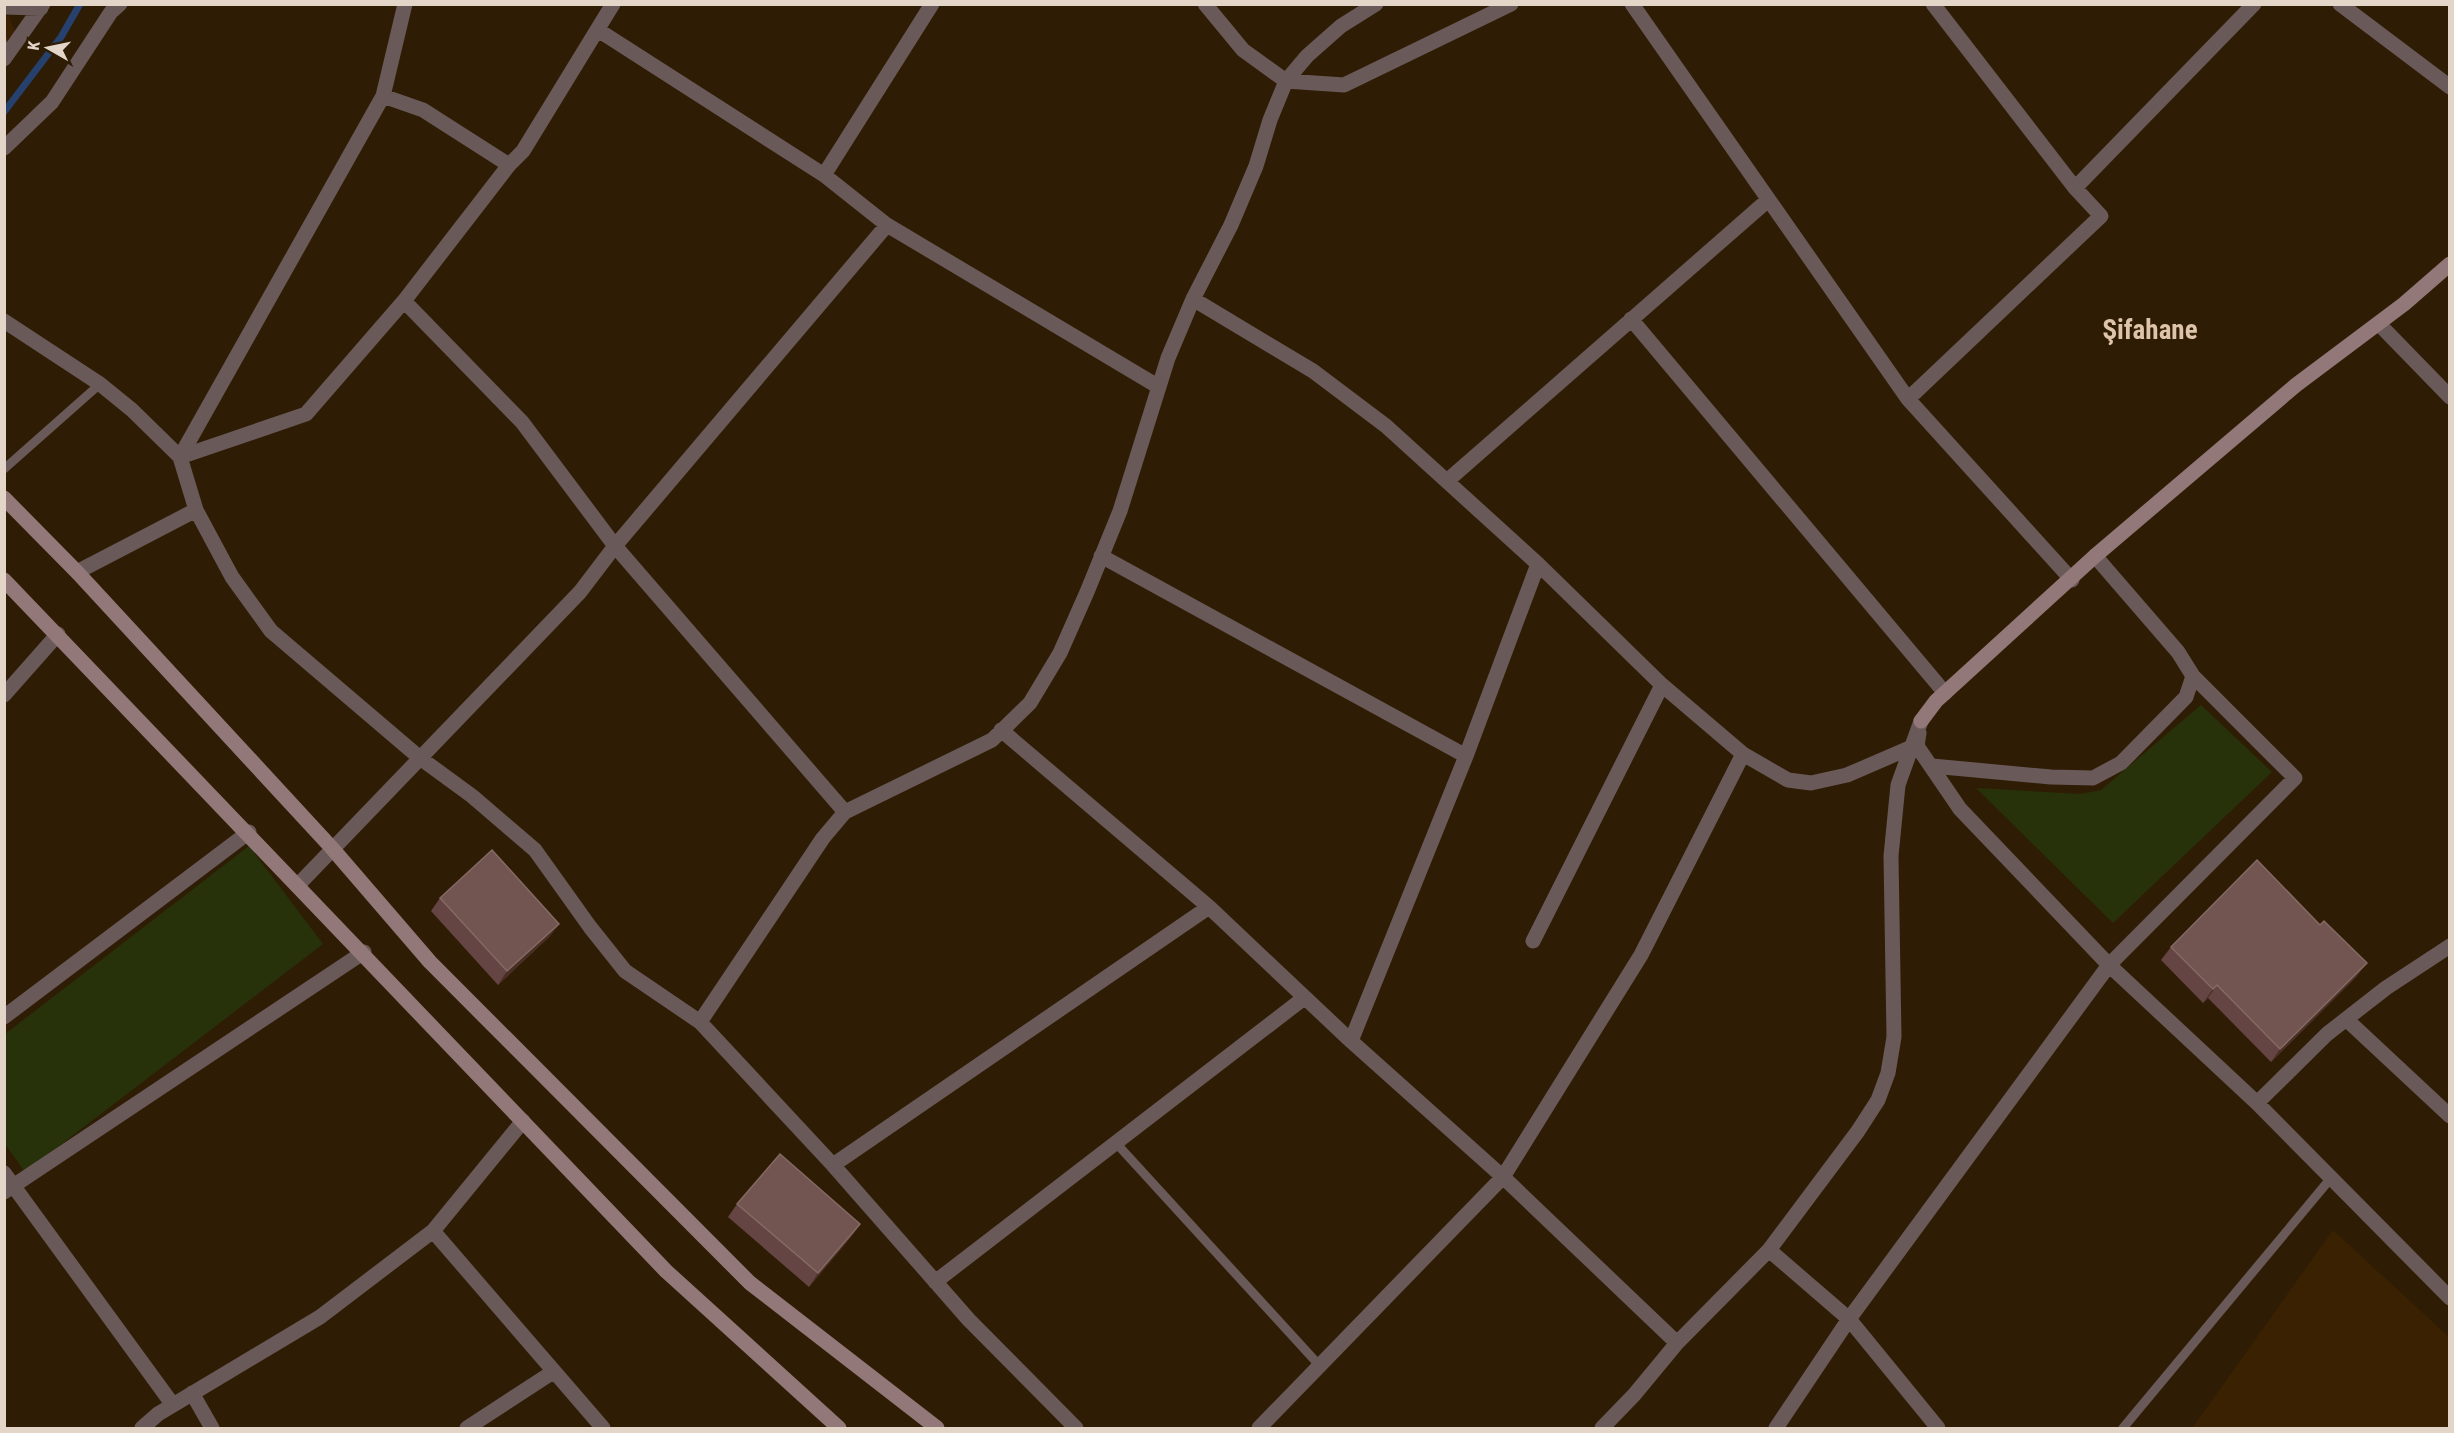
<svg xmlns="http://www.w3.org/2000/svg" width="2454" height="1433" font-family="'Roboto Condensed',sans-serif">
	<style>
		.built { fill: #392102 }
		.green { fill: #27320a }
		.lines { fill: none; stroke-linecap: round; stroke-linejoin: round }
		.stream { stroke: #26416d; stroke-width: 7 }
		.lane { stroke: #695958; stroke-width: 9 }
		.street { stroke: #695958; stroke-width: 15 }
		.secondary { stroke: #927878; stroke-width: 15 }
		.wall { fill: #654543 }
		.shaded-wall { fill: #492e24 }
		.building { fill: #725551; stroke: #846964; stroke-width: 1.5 }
		.labels { text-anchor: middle; stroke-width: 6; stroke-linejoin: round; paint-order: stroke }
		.district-label { font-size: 27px; font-weight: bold; fill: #dec4a9; stroke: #2f1c04 }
	</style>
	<rect width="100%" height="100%" fill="#2f1c04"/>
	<path class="built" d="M5,16h4l6,16 -10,10z
		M2333,1230l116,107v91h-257z"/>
	<path class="green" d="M2201,705l71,67 -159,151 -137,-135 105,6 20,-4z
		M249,846l74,98 -298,228 -20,-28v-110z"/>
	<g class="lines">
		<path class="stream" d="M4,112l57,-75 19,-33"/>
		<path class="lane" d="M4,469l96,-85
			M1116,1143l203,222
			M2123,1428l208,-250"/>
		<path class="street" d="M1205,4l38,46 43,31 58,4 167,-81
			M1632,4l276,395 164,181
			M2340,4l110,83
			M4,7l37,1
			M598,30l226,145 63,50 272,162
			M4,59l39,-55
			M383,96l40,14 86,55
			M4,148l48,-46 59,-90 9,-8
			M824,175l108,-171
			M2075,188l179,-184
			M1193,299l120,72 73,55 152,138 124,121 81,69 45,26 23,3 36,-8 65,-28
			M404,301l118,121 93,124 230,266
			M1631,319l314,374
			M4,321l96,63 32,26 48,47 16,53 36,67 39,54 149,127 52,38 63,54 55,77 35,44 75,51 133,143 136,155 107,108
			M2379,324l71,73
			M1908,399l193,-183 -26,-28 -142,-184
			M180,457l126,-43 98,-113 105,-136 14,-14 90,-147
			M180,457l203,-361 22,-92
			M1447,481l321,-281
			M1101,556l365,200
			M77,572l119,-62
			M4,695l54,-61
			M1001,730l208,177 142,134 152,136 174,166
			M1919,733l-2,13 43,63 149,156 148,138 193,195
			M1932,766l119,11 42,1 28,-15 65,-66 7,-21 -15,-24 -83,-96
			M299,884l281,-292 35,-46 272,-321
			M1533,941l129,-256
			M4,1017l245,-185
			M2346,1019l104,97
			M700,1022l123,-184 22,-26 147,-72 38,-37 30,-50 27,-61 33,-81 48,-153 25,-59 38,-74 25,-59 14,-46 16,-39 21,-25 34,-30 35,-22
			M1351,1041l115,-285 72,-192
			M2257,1103l70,-69 59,-46 64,-42
			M833,1165l376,-258
			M4,1173l169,232
			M4,1192l360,-240
			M433,1231l170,197
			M1769,1250l80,69 89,109
			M935,1282l369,-284
			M192,1393l20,35
			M142,1428l16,-14 162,-97 113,-86 90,-110
			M467,1428l86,-56
			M1259,1428l244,-251 138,-222 102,-201
			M1602,1428l32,-33 43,-52 92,-93 89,-119 20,-31 10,-27 6,-36 -3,-181 7,-71 23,-64
			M1776,1428l73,-109 260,-354 186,-187 -102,-102"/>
		<path class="secondary" d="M4,498l73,74 254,275 99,115 320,321 187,145
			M4,580l662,691 173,157
			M1921,721l15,-20 159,-145 201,-171 108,-81 46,-40"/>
	</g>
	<path class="wall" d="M440,898l119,26 -10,13 -51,48 -67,-74z
		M2171,947l186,29 -86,86 -63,-64 -5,5 -42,-43z
		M737,1204l123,20 -9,13 -42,50 -81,-70z"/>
	<path class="shaded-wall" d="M559,924l-10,13 -51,48 9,-14z
		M2367,963l-10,13 -86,86 9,-13z
		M2217,985l-9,13 -5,5 10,-14z
		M860,1224l-9,13 -42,50 9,-14z"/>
	<path class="building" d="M4,26l2,18 -2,1z
		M492,850l67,74 -52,47 -67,-73z
		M2257,860l63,65 4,-4 43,42 -87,86 -63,-64 -4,4 -42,-42z
		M780,1154l80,70 -42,49 -81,-69z"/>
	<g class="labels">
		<g class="district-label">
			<text x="2150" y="339">Şifahane</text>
		</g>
	</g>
	<rect width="2454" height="1433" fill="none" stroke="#e3d6c9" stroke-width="12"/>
	<g transform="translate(48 48) rotate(279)" stroke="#2f1c04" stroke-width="4.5" paint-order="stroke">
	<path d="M0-4.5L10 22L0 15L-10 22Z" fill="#e3d6c9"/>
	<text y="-9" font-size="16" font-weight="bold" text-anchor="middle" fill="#e3d6c9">K</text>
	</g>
</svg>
